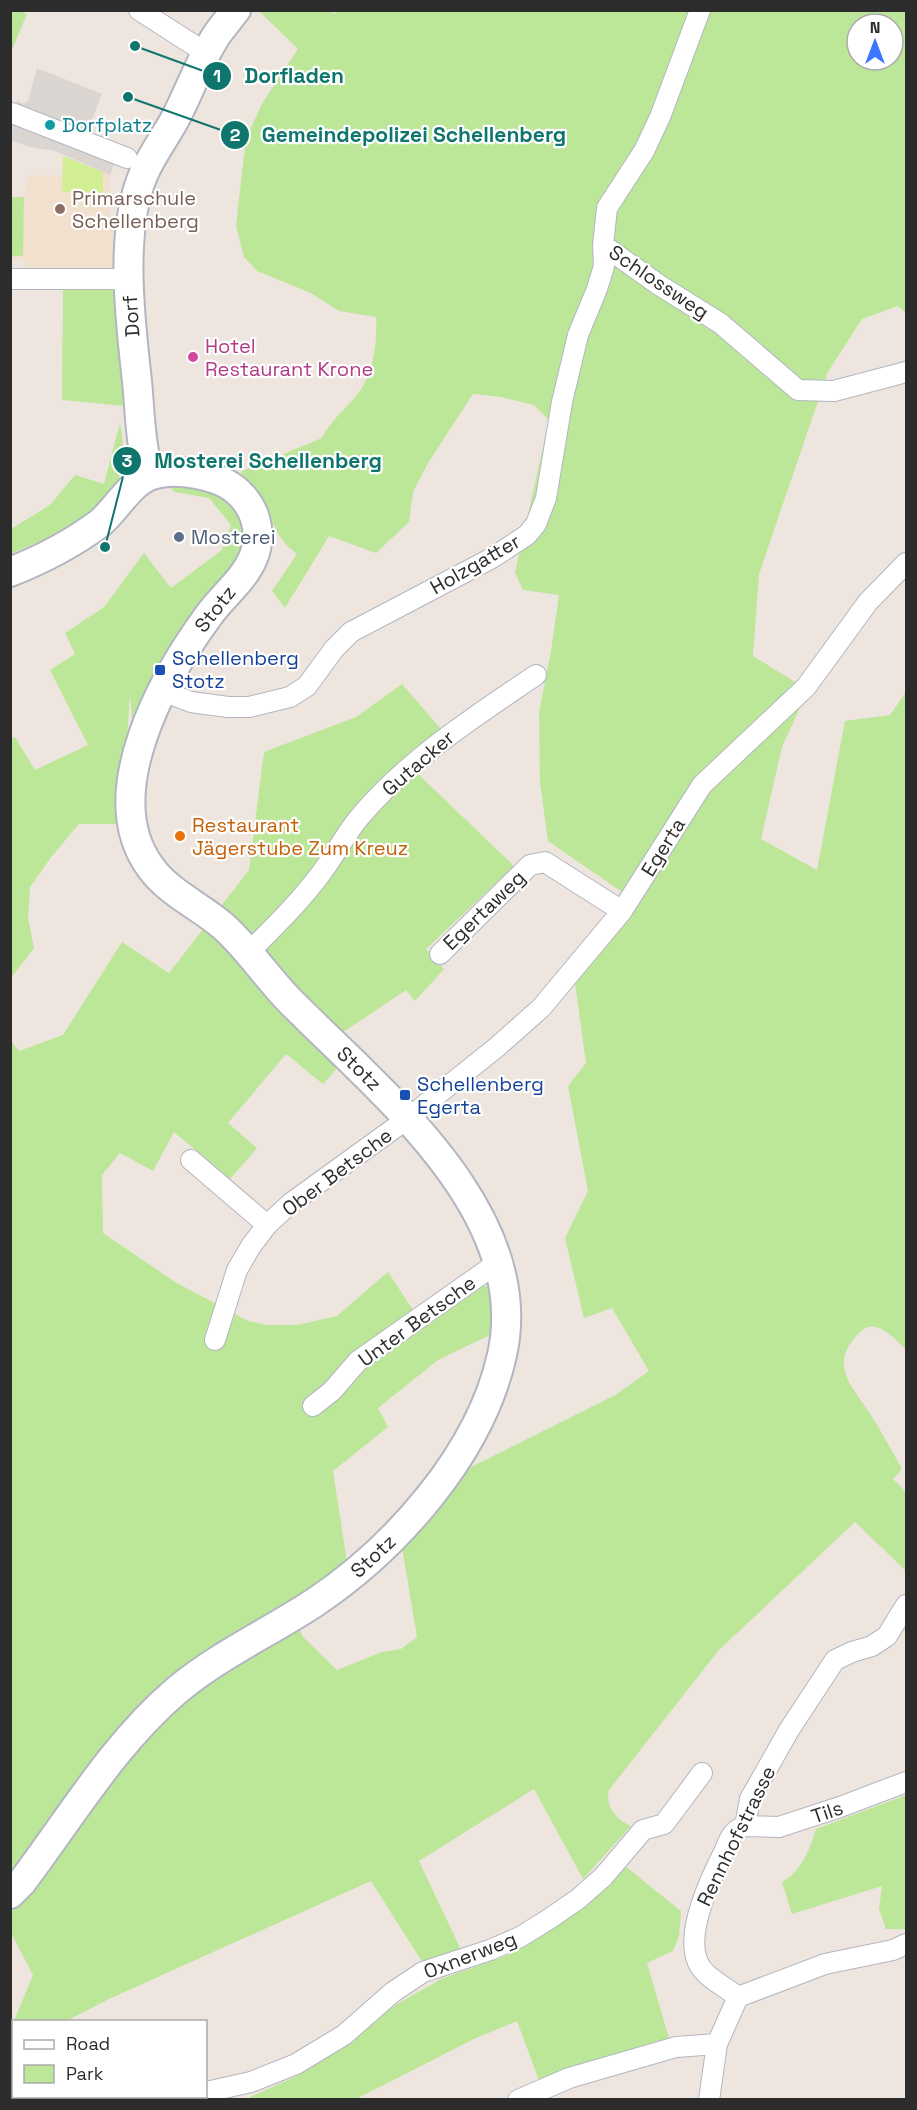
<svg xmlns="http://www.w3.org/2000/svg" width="917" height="2110" font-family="'Space Grotesk',sans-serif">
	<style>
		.education { fill: #f0e0cd }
		.green { fill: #bce798; fill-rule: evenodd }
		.pitch { fill: #d2ee93 }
		.plaza { fill: #dad5d1 }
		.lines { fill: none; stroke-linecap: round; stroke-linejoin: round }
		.street-casing { stroke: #b2b6c0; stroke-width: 22 }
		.secondary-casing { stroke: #b2b6c0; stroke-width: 32 }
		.street { stroke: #fff; stroke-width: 20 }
		.secondary { stroke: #fff; stroke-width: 28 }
		.culture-dot { fill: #0f9aa8; stroke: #fff; stroke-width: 2 }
		.education-dot { fill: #8d6e63; stroke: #fff; stroke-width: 2 }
		.hotel-dot { fill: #d1479c; stroke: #fff; stroke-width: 2 }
		.service-dot { fill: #5c6f8a; stroke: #fff; stroke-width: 2 }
		.transit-dot { fill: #1a4fb4; stroke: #fff; stroke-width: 2 }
		.food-dot { fill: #e8710a; stroke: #fff; stroke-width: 2 }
		.labels { text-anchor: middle; stroke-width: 4.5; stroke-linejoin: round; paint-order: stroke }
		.culture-label { font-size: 20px; fill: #0d838f; stroke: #fff; text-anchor: start }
		.education-label { font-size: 20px; fill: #785e54; stroke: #fff; text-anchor: start }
		.street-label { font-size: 20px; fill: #2c2c2c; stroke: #fff }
		.hotel-label { font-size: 20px; fill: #b23c85; stroke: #fff; text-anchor: start }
		.service-label { font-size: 20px; fill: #4e5e75; stroke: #fff; text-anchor: start }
		.transit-label { font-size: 20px; fill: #164399; stroke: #fff; text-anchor: start }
		.food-label { font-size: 20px; fill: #c56008; stroke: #fff; text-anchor: start }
		.leader { fill: none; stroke: #0f766e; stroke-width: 2 }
		.callout-dot { fill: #0f766e; stroke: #fff; stroke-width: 2 }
		.mark-label { font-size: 18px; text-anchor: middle; font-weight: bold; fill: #fff }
		.callout-label { font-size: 21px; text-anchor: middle; font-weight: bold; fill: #0f766e; stroke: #fff; stroke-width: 4.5; stroke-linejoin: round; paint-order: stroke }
	</style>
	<rect width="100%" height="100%" fill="#eee5de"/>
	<path class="education" d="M63,156l47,19v46h22l-4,58 -103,-3 1,-16 -15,-1v-62h13l5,-22 33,1z"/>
	<path class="green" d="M11,10l8,1 8,3 -16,38z
		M331,10l3,4 6,-4 566,1v302l-8,-7 -36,13 -34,53 -69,202 -6,82 55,34 -26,57 -21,92 56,31 28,-149 45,-6 16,-23v657c-12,-10 -30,-33 -46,-17 -32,32 -10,51 9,80 12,18 22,38 33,57l-9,10 13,13v76l-1,2 -50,-48 -137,129 -109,139c-4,16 7,30 22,36l-48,53 -49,-90 -115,72 42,89 -37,15 -53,-84 -262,118 -43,22 -52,1 -1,27 -2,2v-23l22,-53 -22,-42v-20l57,-69 58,-81 56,-63 117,-73 4,10 34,33 45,-18 19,-3 16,-12 -15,-90 43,-48 22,-30 150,-75 32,-23 -37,-63 -28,10 -19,-80 23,-47 -20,-105 18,-23 -11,-81 51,-63 -4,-27 -74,-51 -8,-59 -1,-69 12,-62 8,-56 -36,-5 -8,-17 34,-153 -15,-15 -33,-8 -28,-3 -45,69 -15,29 -4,30 -33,31 -47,-17 -44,72 -13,-17 25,-37c-23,-17 -23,-33 -35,-56 -4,-9 -15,-18 -22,-26l82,-34c10,-21 30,-33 41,-52 12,-21 14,-46 13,-69l-37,-6 -28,-18 -54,-22 -13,-14 -8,-31 10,-88 17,-36 35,-53 -39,-38zM857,24h36v36h-36z
		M11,197h13l-1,59h-12z
		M63,285h61l1,121 -63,-6z
		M120,423c4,22 6,43 -5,64 -14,29 -75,54 -104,67v-25l39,-24 25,-30 29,9z
		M166,483l48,6 24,20 8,29 -7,21 -68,93 -4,-1 -35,69 -2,-25 -8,108 4,21h-47l-27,32 -22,31 -2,31 6,30 -23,30v-239l4,-2 20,33 53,-25 -38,-75 25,-16 -10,-21 39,-26 40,-54 27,35 51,-38 9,-25 -22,-27 -34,-6z
		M402,684l50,58 -36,30 98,94 -88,83 18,20 -29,32 -9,-11 -64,43 14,14 -33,37 -37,-30 -58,69 29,25 -27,31 -56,-47 -21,39 -33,-18 -18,22 1,58 72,49 73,39 18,4h31l40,-9 51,-44 35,53 61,-40 8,3v46l-54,26 -60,48 10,19 -55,44 15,98 -140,84 -197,223v-835l8,10 44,-16 59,-93 47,31 80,-103 15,-118 92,-35z
		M906,1795v134h-20l-7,-20 3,-23 -90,28 -10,-32c19,-10 28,-33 34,-53z
		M625,1866l56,45 -2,25 -6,15 -26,12 23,79 -130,41 -23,-62 -43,18 -118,60 -105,1 -1,-3 47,-21 47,-30 50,-40 47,-27 67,-24 48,-29 46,-36z"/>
	<path class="pitch" d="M63,156l40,16v21l-41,-1z"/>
	<path class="plaza" d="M37,68l65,26 -15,38 34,14 -11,29 -55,-24 -26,-4 -18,-7v-23l7,-17 4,4 6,-3z"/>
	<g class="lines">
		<defs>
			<path id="street" d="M139,10l67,43
				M12,113l115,45
				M603,245l56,40 61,38 78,67 36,1 72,-19
				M10,279h118
				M162,691l29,11 37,5h21l41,-10 17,-11 27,-37 17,-17 141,-74 35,-23 9,-11 10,-26 16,-96 16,-67 19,-46 7,-23 -1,-21 4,-37 37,-57 16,-34 40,-107
				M248,953c26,-26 52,-51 74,-81 13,-17 23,-37 36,-53 50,-60 115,-101 178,-144
				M440,954l90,-89 15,-3 77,49
				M191,1160l76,65
				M215,1340l22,-70 14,-24 16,-21 24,-22 116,-84 90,-72 44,-39 81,-97 80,-126 104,-98 62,-85 38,-39
				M313,1406l19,-15 26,-30 132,-93 9,-3
				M745,1826l34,1 61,-20 66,-25
				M738,1997c-12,-10 -36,-21 -41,-37 -11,-30 13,-80 26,-106 4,-8 7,-19 14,-24 1,-1 7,-4 8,-4l5,-27 39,-69 46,-70 17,-8 20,-6 15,-10 19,-31
				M738,1997l87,-33 68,-14 13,-6
				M206,2092l45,-10 45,-18 48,-29 49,-43 30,-20 67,-22 30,-13 29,-18 29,-20 25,-22 40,-47 21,-6 38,-51
				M139,2100l17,-4
				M518,2100l51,-22 107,-31 41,-3
				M709,2100l8,-56 21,-47"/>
			<g id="secondary">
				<path d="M150,475c-10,-29 -10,-63 -13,-94 -7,-61 -18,-152 7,-208 9,-20 22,-37 32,-56 14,-27 24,-56 40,-81 6,-9 13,-17 20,-26"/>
				<path id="s1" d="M10,572c33,-13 62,-28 90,-49 17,-14 30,-41 52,-48 24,-8 69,0 87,18 15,14 22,35 17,56 -6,26 -31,44 -47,66 -45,61 -113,180 -58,253 18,25 49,38 72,58 25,22 44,52 68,76 88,89 243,211 211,353 -22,99 -106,193 -188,248 -46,30 -95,52 -138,88 -62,53 -105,126 -154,191l-12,12"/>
			</g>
		</defs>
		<use href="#street" class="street-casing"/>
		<use href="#secondary" class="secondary-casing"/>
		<use href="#street" class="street"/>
		<use href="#secondary" class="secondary"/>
	</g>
	<circle class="culture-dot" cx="50" cy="125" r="6"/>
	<circle class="education-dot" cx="60" cy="209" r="6"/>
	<circle class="hotel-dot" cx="193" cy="357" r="6"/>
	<circle class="service-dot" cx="179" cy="537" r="6"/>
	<g class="transit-dot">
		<rect x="154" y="664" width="12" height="12" rx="3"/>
		<rect x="399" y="1089" width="12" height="12" rx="3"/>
	</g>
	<circle class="food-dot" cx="180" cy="836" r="6"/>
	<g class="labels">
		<g class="culture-label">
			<text x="62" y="132">Dorfplatz</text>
		</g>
		<g class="education-label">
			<text x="72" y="205">Primarschule<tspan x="72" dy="23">Schellenberg</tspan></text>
		</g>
		<g class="street-label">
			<text transform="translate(659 282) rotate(34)" y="7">Schlossweg</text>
			<text transform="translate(131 316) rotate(-94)" y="7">Dorf</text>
			<text transform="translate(475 564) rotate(-30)" y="7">Holzgatter</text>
			<text transform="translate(215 609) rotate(-52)" y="7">Stotz</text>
			<text transform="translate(418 763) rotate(-41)" y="7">Gutacker</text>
			<text transform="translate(663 847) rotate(-58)" y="7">Egerta</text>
			<text transform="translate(484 910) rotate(-44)" y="7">Egertaweg</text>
			<text dy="7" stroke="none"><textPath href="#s1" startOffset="976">Stotz</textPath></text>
			<text transform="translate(337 1172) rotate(-37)" y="7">Ober Betsche</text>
			<text transform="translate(417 1321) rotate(-36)" y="7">Unter Betsche</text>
			<text transform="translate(373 1556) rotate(-43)" y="7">Stotz</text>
			<text transform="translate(827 1812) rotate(-19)" y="7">Tils</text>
			<text transform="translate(736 1836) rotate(-64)" y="7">Rennhofstrasse</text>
			<text transform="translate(470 1955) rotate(-21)" y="7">Oxnerweg</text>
		</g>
		<g class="hotel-label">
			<text x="205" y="353">Hotel<tspan x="205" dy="23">Restaurant Krone</tspan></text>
		</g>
		<g class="service-label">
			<text x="191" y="544">Mosterei</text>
		</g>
		<g class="transit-label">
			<text x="172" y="665">Schellenberg<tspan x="172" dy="23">Stotz</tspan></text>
			<text x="417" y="1091">Schellenberg<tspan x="417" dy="23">Egerta</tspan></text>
		</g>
		<g class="food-label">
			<text x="192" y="832">Restaurant<tspan x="192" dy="23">Jägerstube Zum Kreuz</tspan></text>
		</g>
	</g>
	<path class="leader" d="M135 46L217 76M128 97L235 135M105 547L127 461"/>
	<g class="callout-dot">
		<circle cx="135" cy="46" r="6"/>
		<circle cx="128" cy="97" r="6"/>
		<circle cx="105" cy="547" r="6"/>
		<circle cx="217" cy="76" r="15"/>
		<circle cx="235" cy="135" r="15"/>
		<circle cx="127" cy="461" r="15"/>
	</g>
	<g class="mark-label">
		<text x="217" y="82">1</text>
		<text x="235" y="141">2</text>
		<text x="127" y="467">3</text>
	</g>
	<g class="callout-label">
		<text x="294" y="83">Dorfladen</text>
		<text x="414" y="142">Gemeindepolizei Schellenberg</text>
		<text x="268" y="468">Mosterei Schellenberg</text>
	</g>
	<rect width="917" height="2110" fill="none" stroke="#2c2c2c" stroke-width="24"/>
	<rect x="12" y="2020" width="195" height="78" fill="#ffffff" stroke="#ababab" stroke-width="1.5"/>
	<rect x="24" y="2040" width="30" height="9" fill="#ffffff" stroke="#ababab" stroke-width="1.5"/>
	<text x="66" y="2050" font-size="18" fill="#2c2c2c">Road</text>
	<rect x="24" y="2065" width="30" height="18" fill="#bce798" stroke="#ababab" stroke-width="1.5"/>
	<text x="66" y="2080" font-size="18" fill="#2c2c2c">Park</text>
	<g transform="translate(875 42)"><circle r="28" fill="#ffffff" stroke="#ababab" stroke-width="1.5"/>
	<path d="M0-4.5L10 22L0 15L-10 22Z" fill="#3a76ff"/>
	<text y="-9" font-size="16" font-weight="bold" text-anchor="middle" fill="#2c2c2c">N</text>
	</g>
</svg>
